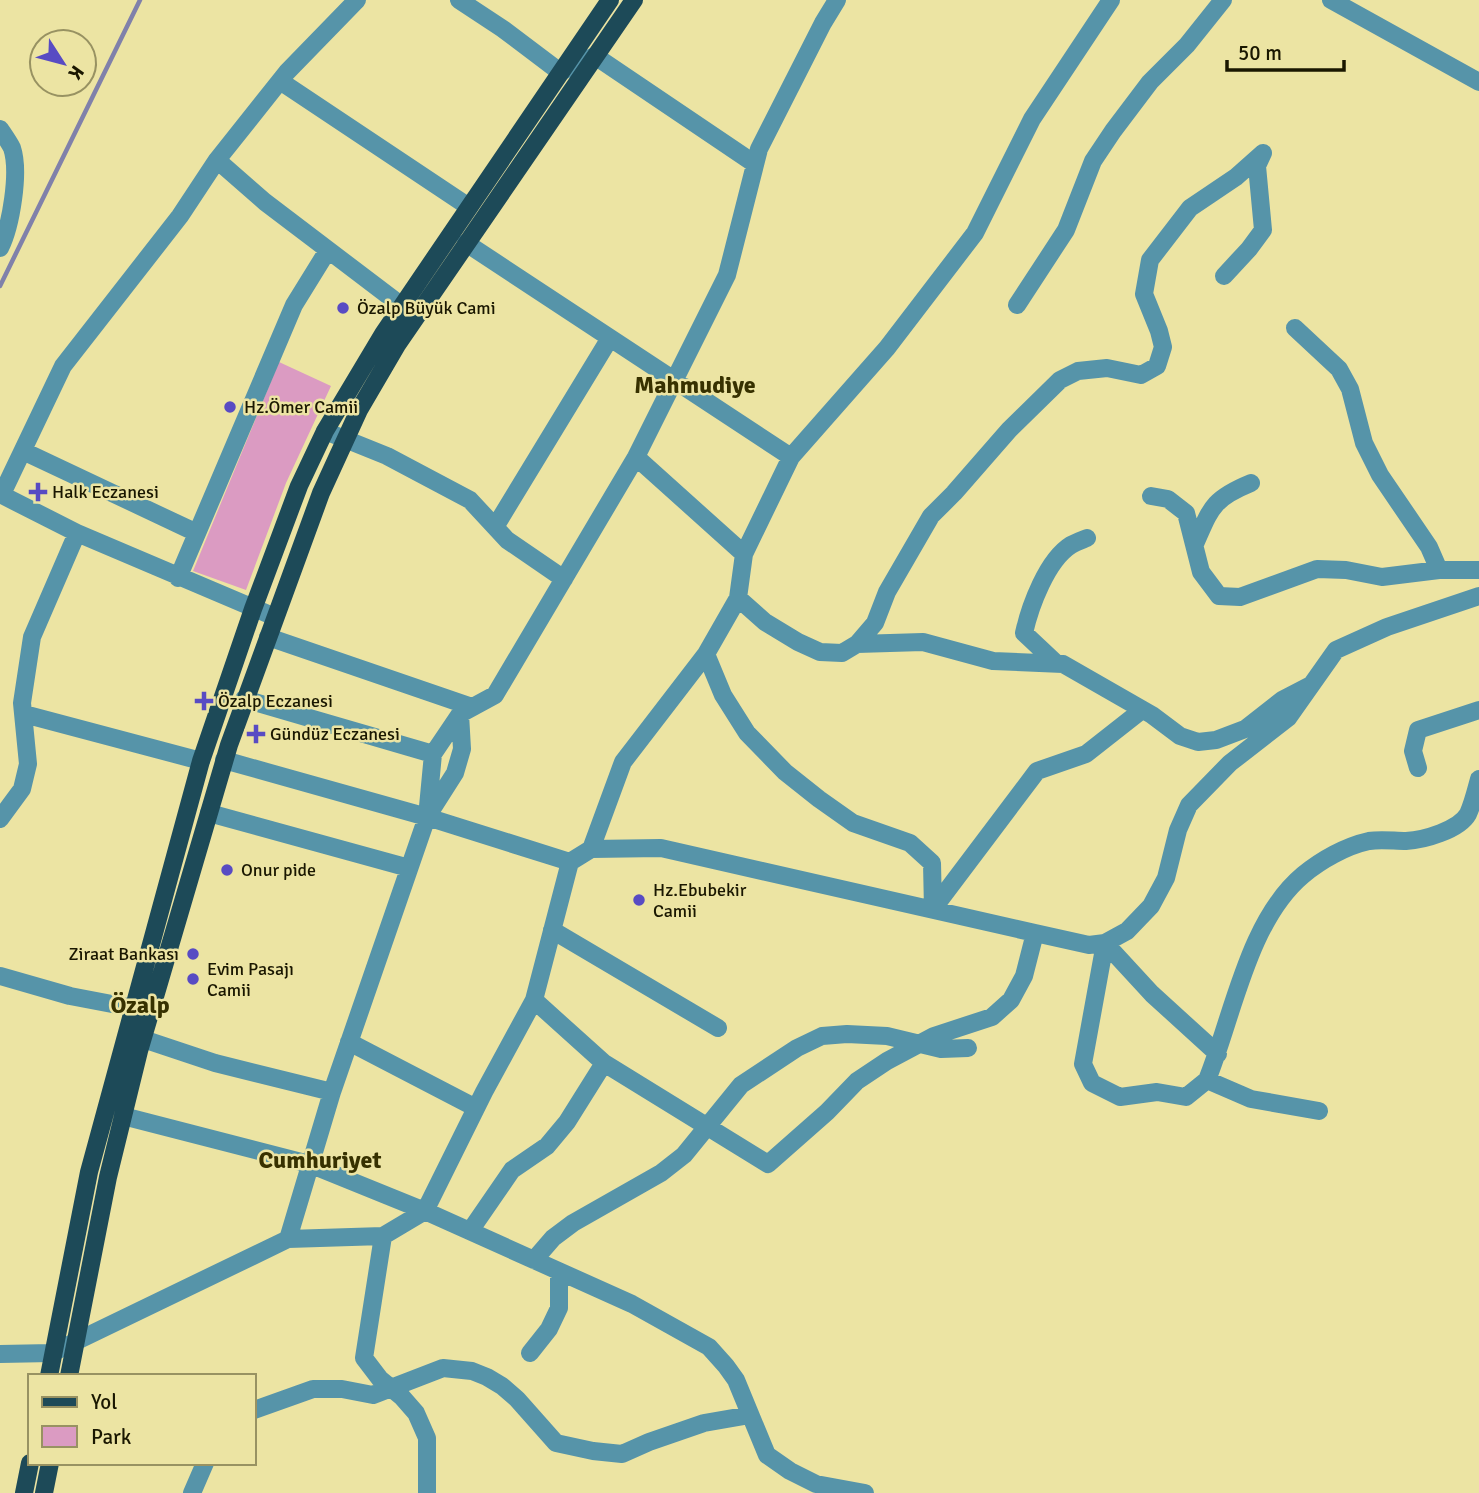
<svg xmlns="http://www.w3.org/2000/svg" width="1479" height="1493" font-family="Signika,sans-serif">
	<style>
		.green { fill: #db9bc2 }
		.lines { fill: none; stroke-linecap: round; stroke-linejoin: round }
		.stream { stroke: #8081aa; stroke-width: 4.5 }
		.minor { stroke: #5694a9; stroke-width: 18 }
		.major { stroke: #1d4a58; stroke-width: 18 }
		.poi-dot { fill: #584bc3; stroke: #ece4a3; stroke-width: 2.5 }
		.labels { text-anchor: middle; stroke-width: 5; stroke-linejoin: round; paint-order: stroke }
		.poi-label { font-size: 18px; fill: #1a1700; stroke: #ece4a3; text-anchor: start }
		.district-label { font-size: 24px; font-weight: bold; fill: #373100; stroke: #ece4a3 }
	</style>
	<rect width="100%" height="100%" fill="#ece4a3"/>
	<path class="green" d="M279,362l52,24 -45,97 -40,107 -53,-19z"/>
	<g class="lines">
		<path class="stream" d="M0,286l140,-286"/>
		<path class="minor" d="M459,0l44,29 57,43 35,-16 160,108
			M1331,0l148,82
			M280,81l189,126
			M0,129c4,6 9,13 12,19 8,24 -1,78 -12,100
			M217,160l48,42 137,104
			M466,243l325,214
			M1224,276l25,-27 14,-19 -6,-64 6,-13
			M1017,305l49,-75 27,-69 20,-30 37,-49 37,-37 36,-45
			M1295,328l44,41 11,20 14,54 16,32 49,72 10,23
			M325,431l62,25 83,44 37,40 57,39
			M23,451l174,82
			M636,457l108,97
			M0,494l77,39 198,84
			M2,494l61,-128 117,-150 37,-56 70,-88 70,-72
			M1151,496l17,3 18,14 15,59 18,24 21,1 77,-28 29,1 36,7 57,-7h40
			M495,527l115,-189
			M1195,544c16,-36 17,-45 56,-61
			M178,578l116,-273 34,-55
			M738,598l27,24 33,20 22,10 22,1 15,-9 66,-2 70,19 70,3 89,51 28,21 18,6 18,-2 29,-11 37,-29 27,-14
			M268,637l204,70
			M857,644l18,-21 12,-31 44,-76 23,-23 55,-63 51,-50 18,-9 29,-3 34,7 16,-9 6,-19 -4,-16 -15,-37 6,-34 40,-52 46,-31 27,-24
			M706,654l17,41 24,38 38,39 34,27 34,24 57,20 22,20 1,46 104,-138 49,-17 56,-44
			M1057,664l-33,-31c6,-27 23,-73 47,-88 5,-3 11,-5 16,-7
			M244,699l189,55
			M24,714l177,47
			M224,760l203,57 143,45
			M1418,768l-5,-17 5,-21 61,-20
			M209,813l200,55
			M427,817l6,-63 27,-40 35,-19 141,-238 91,-182 32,-126 64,-126 14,-23
			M0,819l22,-30 6,-25 -6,-61 10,-66 45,-104
			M591,849l70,-1 374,85 54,12 16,-2 22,-12 24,-25 15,-28 12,-48 11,-25 41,-42 58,-45 48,-68 51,-23 92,-31
			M552,930l166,98
			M1105,943l-22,121 9,19 28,14 37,-5 29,5 21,-17 44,19 68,12
			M1105,943l47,51 66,60
			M0,976l70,20 63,12 13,4
			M534,1000l70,63 164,101 59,-52 30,-31 30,-20 47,-25 58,-19 19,-17 13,-24 11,-43
			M143,1039l72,24 117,29
			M349,1042l127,66
			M1207,1080c26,-64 41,-159 96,-205 18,-15 43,-29 66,-34 12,-2 25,0 37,0 18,-1 53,-11 62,-27 5,-11 8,-24 11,-35
			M123,1116l186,48 116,47 207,93 77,43 17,19 10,14 31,75 23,16 26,13 49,9
			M470,1231l42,-61 35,-24 20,-24 37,-59
			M383,1236l-19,122 16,21 22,18 14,16 11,25v55
			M288,1239l44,-147 95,-275 28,-44 7,-24 -2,-35
			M534,1260l19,-22 20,-15 88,-50 23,-18 57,-70 56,-37 25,-12 25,-2 40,2 54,13 27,-1
			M530,1353l19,-24 10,-21v-36
			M0,1354l52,-1 236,-114 95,-3 42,-25 59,-119 50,-92 36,-138 21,-13 32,-87 83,-108 32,-56 6,-44 47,-97 96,-109 88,-115 57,-114 79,-119
			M254,1410l59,-21h29l31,6 70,-27 29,3 15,6 15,9 15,13 39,44 37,8 29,3 27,-12 55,-19 46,-8
			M192,1493l13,-30"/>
		<path class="major" d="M49,1376l40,-204 112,-411 52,-152 46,-123 26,-55 58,-97 227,-334
			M69,1376l39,-199 31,-126 90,-306 92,-252 38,-83 38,-65 237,-345
			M24,1493l6,-30
			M44,1493l6,-30"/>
	</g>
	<g class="poi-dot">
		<circle cx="343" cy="308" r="7"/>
		<circle cx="230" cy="407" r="7"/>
		<path d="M34.5 481.5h7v7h7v7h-7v7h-7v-7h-7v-7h7z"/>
		<path d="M200.5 690.5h7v7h7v7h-7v7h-7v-7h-7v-7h7z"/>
		<path d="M252.5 723.5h7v7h7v7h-7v7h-7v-7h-7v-7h7z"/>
		<circle cx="227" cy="870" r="7"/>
		<circle cx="639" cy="900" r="7"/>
		<circle cx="193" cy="954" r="7"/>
		<circle cx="193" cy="979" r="7"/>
	</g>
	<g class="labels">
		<g class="poi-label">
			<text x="357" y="314">Özalp Büyük Cami</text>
			<text x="244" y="413">Hz.Ömer Camii</text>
			<text x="52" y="498">Halk Eczanesi</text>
			<text x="218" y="707">Özalp Eczanesi</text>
			<text x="270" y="740">Gündüz Eczanesi</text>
			<text x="241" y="876">Onur pide</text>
			<text x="653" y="896">Hz.Ebubekir<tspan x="653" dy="21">Camii</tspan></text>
			<text x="179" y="960" text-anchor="end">Ziraat Bankası</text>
			<text x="207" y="975">Evim Pasajı<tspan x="207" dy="21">Camii</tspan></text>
		</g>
		<g class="district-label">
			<text x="695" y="393">Mahmudiye</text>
			<text x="140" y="1013">Özalp</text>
			<text x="320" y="1168">Cumhuriyet</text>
		</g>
	</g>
	<rect x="28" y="1374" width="228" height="91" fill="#ece4a3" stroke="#989262" stroke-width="2"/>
	<rect x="42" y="1397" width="35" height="10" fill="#1d4a58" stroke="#989262" stroke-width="2"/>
	<text x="91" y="1409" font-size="21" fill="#1a1700">Yol</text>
	<rect x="42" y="1426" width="35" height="21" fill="#db9bc2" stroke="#989262" stroke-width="2"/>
	<text x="91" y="1444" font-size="21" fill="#1a1700">Park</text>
	<g transform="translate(63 63) rotate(126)"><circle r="33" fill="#ece4a3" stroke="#989262" stroke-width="2"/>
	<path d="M0-5L12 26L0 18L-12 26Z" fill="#584bc3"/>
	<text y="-10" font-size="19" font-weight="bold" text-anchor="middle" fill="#1a1700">K</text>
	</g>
	<path d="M1227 60v10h117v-10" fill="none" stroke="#1a1700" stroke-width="3.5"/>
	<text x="1238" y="60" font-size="21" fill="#1a1700" stroke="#ece4a3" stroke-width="5" paint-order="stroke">50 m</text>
</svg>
